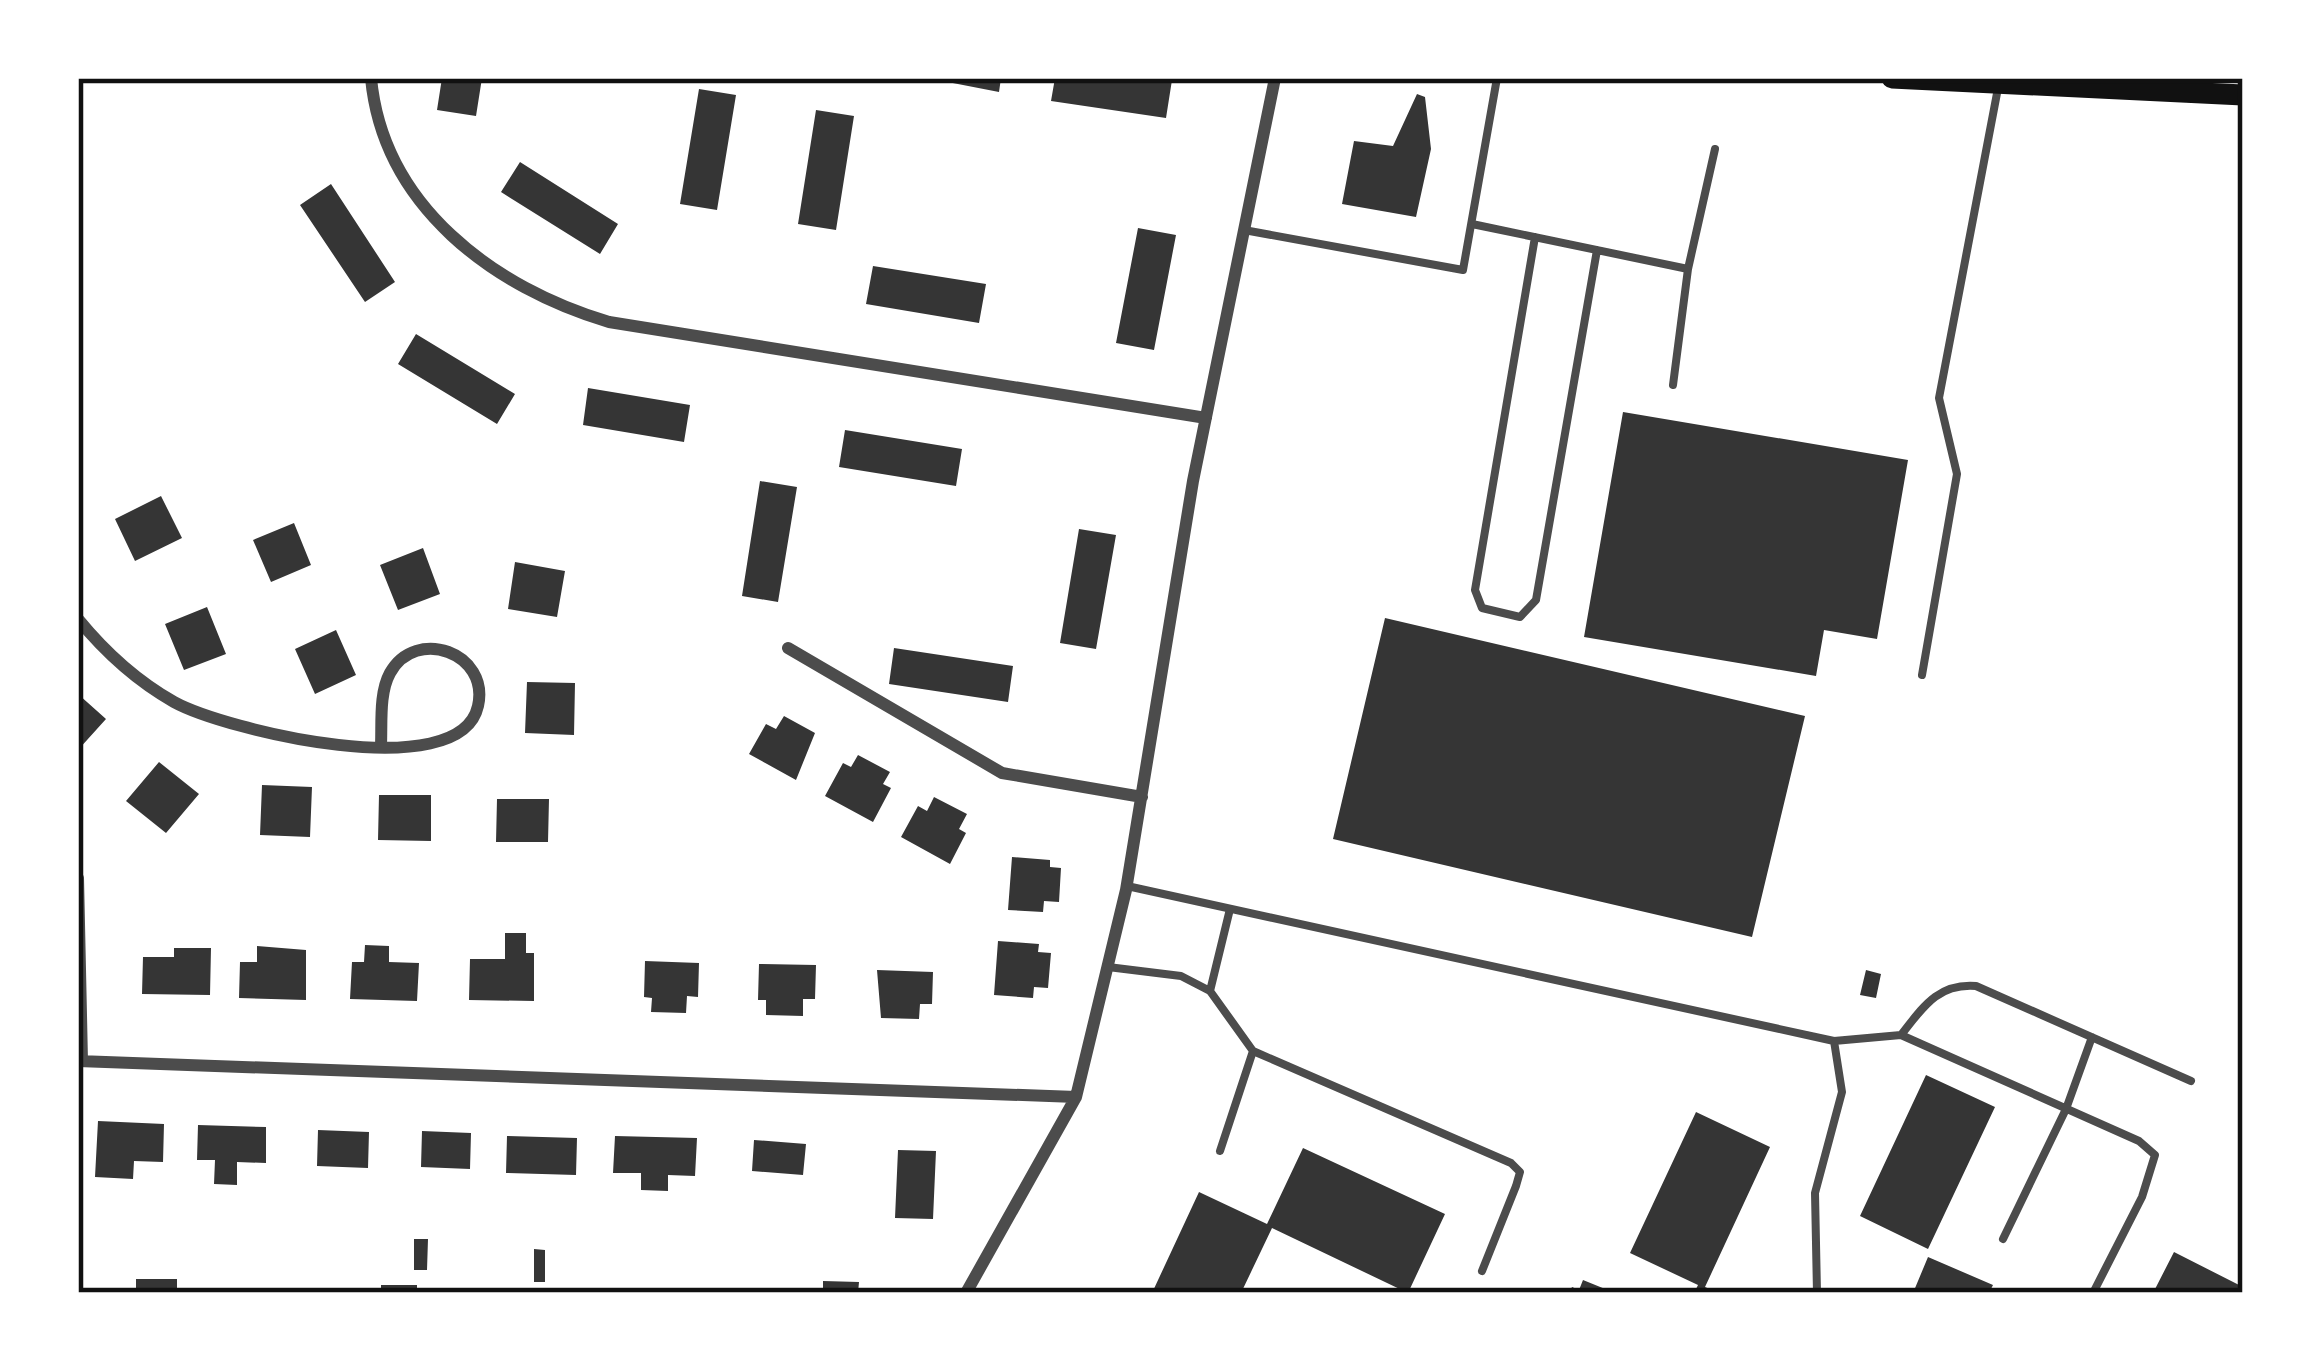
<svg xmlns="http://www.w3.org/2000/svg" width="2321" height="1371" font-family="'Zilla Slab',serif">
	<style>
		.building { fill: #353535 }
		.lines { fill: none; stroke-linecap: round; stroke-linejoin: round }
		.service { stroke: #4c4c4c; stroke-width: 8 }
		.minor { stroke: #4c4c4c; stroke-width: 12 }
		.secondary { stroke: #111; stroke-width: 21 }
		.neatline { fill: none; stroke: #111; stroke-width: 4.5 }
	</style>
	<rect width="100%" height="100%" fill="#fff"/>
	<path class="building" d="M442,78h40l-6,38 -39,-6z
		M927,78h74l-2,14z
		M1055,78l117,2 -6,38 -115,-17z
		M699,89l37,6 -19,115 -37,-6z
		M1417,94l8,3 6,52 -15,68 -74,-13 12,-63 39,5z
		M816,110l38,6 -18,114 -38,-6z
		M520,162l98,62 -18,30 -99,-62z
		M331,184l64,98 -30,20 -65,-97z
		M1138,228l38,7 -22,115 -38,-7z
		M873,266l113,18 -7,39 -113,-19z
		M416,334l99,60 -18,30 -99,-60z
		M588,388l102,17 -6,37 -101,-17z
		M1623,412l285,48 -31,179 -53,-9 -8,46 -232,-39z
		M845,430l117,19 -6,37 -117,-19z
		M760,481l37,6 -19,115 -36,-6z
		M161,496l21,42 -47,23 -20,-42z
		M294,523l17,42 -40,17 -18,-42z
		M1079,529l37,6 -20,114 -36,-6z
		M423,548l17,46 -42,16 -18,-45z
		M515,562l50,9 -8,46 -49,-8z
		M207,607l19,47 -42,16 -19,-46z
		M1385,618l420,98 -53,221 -419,-98z
		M336,630l20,45 -41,19 -20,-45z
		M894,648l119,18 -5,36 -119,-18z
		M527,682l48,1 -1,52 -49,-2z
		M78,694l28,25 -28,31z
		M784,716l31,17 -19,47 -47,-26 17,-30 10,5z
		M858,755l32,17 -7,12 8,4 -18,34 -48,-26 18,-33 8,4z
		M159,762l40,32 -33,39 -40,-32z
		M262,785l50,2 -2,50 -50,-2z
		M379,795h52v46l-53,-1z
		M934,797l33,17 -8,15 7,4 -16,31 -49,-27 17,-31 9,5z
		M497,799h52l-1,43h-52z
		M1012,857l38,3v7l11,1 -2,34 -15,-1 -1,11 -35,-2z
		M505,933h21v20h8v48l-65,-1 1,-41h35z
		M998,941l41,3 -1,8 13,1 -3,35 -14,-1 -1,11 -39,-3z
		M365,945l24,1v16l30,1 -2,38 -67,-2 2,-37h12z
		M257,946l49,4v50l-67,-2 1,-36h17z
		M174,948h37l-1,47 -68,-1 1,-37h31z
		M645,961l54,2 -1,34 -11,-1 -1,17 -35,-1 1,-14 -8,-1z
		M759,964l57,1 -1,34h-12v17l-37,-1v-15h-8z
		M877,970l56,2 -1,32h-12l-1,15 -38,-1z
		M1866,970l15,4 -5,24 -16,-3z
		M1926,1075l69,32 -67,142 -68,-33z
		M1696,1112l74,35 -65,140 14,6h-25l4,-8 -68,-32z
		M98,1121l66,3 -1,38 -29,-1 -1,18 -38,-2z
		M198,1125l68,2v36l-29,-1v23l-23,-1 1,-24h-18z
		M318,1130l51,2 -1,36 -51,-2z
		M422,1131l49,2 -1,36 -49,-2z
		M507,1136l70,2 -1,37 -70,-2z
		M615,1136l82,2 -2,38 -27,-1v16l-27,-1v-17h-28z
		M754,1140l52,4 -3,31 -51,-4z
		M1303,1148l142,66 -37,79 -136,-65 -31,65h-89l47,-101 68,32z
		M898,1150l38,1 -3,68 -38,-1z
		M414,1239h14l-1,31h-13z
		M534,1249l11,1v32h-11z
		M2174,1252l69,35v6h-90z
		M1928,1257l65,28 -4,8h-76z
		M136,1279h41v14h-41z
		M1583,1280l32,13h-46l3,-6 7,3z
		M823,1281l36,1 -1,11h-35z
		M381,1285h36v8h-36z"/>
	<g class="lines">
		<path class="service" d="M1472,224l216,45
			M1244,230l219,40 34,-192
			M1535,237l-60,353 7,18 38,9 16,-17 61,-350
			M1673,385l15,-116 27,-120
			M1922,675l35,-201 -18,-76 59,-310
			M1127,886l707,155 67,-6 238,106 16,14 -13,42 -49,96
			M1108,967l73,9 29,15 43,60 258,112 9,9 -4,14 -34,85
			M1210,991l20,-82
			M1901,1035c22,-28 37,-52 75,-49l215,95
			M1220,1151l33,-100
			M2003,1239l63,-130 26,-72
			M1817,1293l-2,-100 27,-101 -8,-51"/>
		<path class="minor" d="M371,78c12,128 123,210 238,244l597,96
			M78,619c27,33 59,62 96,83 51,28 286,85 304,4 12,-53 -62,-80 -88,-33 -11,20 -8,50 -9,72
			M788,648l214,125 140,24
			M78,878l4,183
			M78,1061l998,36
			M966,1293l110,-196 50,-207 67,-409 82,-403"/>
		<path class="secondary" d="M1892,78l351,17"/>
	</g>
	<rect width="2321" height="1371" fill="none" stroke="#ffffff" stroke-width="162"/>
	<rect x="81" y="81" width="2159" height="1209" class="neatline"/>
</svg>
